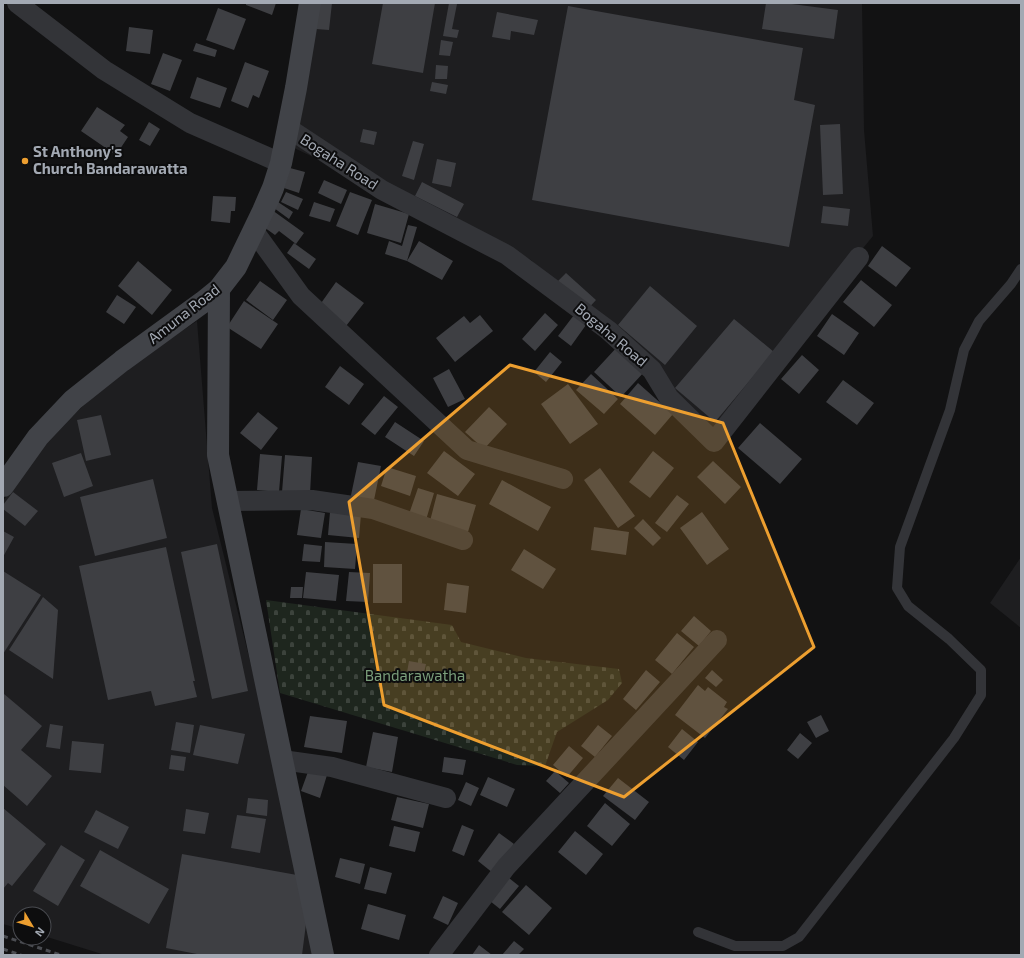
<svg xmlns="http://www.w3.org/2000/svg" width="1024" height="958" font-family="'Exo 2',sans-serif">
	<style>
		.built { fill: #1e1e20 }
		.cemetery { fill: url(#cemetery-stones) }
		.building { fill: #3e3f43 }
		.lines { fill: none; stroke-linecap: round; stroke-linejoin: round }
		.lane { stroke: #333438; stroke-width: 10 }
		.street { stroke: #333438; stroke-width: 20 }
		.secondary { stroke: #414348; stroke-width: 22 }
		.rail { stroke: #4a4c51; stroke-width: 3; stroke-dasharray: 5 4; stroke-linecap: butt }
		.marked { fill: #ed9f30; fill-opacity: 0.2; stroke: #ed9f30; stroke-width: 3; stroke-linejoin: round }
		.poi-dot { fill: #ed9f30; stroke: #0d0d0e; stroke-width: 1.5 }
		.labels { text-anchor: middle; stroke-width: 4; stroke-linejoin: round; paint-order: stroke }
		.poi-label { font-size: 15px; font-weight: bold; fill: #a3a9b3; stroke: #0d0d0e; text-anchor: start }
		.street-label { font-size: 15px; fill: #a3a9b3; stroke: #0d0d0e }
		.park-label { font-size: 15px; fill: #7b9e7b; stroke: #0d0d0e }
	</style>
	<defs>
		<pattern id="cemetery-stones" width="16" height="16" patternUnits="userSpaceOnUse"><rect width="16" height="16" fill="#1e261e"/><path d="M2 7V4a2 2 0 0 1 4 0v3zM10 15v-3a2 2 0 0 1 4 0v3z" fill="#3c433c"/></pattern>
	</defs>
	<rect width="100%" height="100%" fill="#121213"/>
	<path class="built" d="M315,3h547l2,127 9,106 -161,196 -133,-122 -48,-50 -239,-113z
		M197,321l15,187 99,398 6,49h-212l-61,-19v-22h-24v15l-17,-5v-423l41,-59 76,-70z
		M1021,557v71l-31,-25z"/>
	<path class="cemetery" d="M266,600l186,25 9,17 65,16 93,11 3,14 -14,17 -51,32 -12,34 -28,-1 -237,-72z"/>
	<path class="building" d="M246,3h30l-4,12 -26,-10z
		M319,3h13l-3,27 -13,-1z
		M383,3h52l-12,70 -51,-9z
		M449,3l8,1 -5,25 7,1 -2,8 -14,-2z
		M766,3h18l54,7 -4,29 -72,-10z
		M568,6l235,42 -9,52 21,5 -26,142 -257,-47z
		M218,8l28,11 -12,31 -28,-10z
		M497,12l41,8 -4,15 -23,-4 -1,9 -18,-3z
		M129,27l24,3 -3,24 -24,-3z
		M441,40l12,2 -3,14 -11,-1z
		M196,43l21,7 -2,7 -22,-6z
		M163,53l19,7 -12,31 -19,-7z
		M245,62l24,9 -10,27 -6,-3 -5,13 -17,-7z
		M436,65l12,1 -1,13h-12z
		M197,77l30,11 -7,20 -30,-10z
		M432,82l16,3 -2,9 -16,-3z
		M97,107l28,18 -5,6 8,6 -12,18 -35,-24z
		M149,122l11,7 -10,17 -11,-6z
		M840,124l3,70 -20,1 -3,-70z
		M363,129l14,3 -3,13 -14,-3z
		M413,141l11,3 -10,36 -12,-4z
		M437,159l19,4 -5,24 -19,-4z
		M290,168l15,4 -6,21 -15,-5z
		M324,180l23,10 -6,14 -23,-11z
		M422,182l42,22 -7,13 -42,-21z
		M286,192l17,7 -5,11 -17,-8z
		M350,192l22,8 -14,35 -22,-9z
		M213,196l23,1 -1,14h-4l-1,12 -19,-2z
		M278,202l15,10 -4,7 -15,-11z
		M314,202l21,7 -5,13 -21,-6z
		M375,204l34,10 -8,29 -34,-10z
		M823,206l27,3 -2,17 -27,-3z
		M272,210l32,23 -8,11 -17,-13 -4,4 -14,-10z
		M408,225l9,2 -10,34 -22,-7 4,-13 13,5z
		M419,241l34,20 -11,19 -35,-19z
		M294,243l22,16 -7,10 -22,-16z
		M882,246l29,22 -15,19 -28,-21z
		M138,261l34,29 -20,25 -34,-29z
		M566,273l30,27 -11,12 -30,-28z
		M861,280l31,25 -18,22 -31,-25z
		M260,281l27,19 -14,20 -27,-20z
		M336,282l28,21 -18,23 -27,-20z
		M650,286l47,40 -32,39 -47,-40z
		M117,295l19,12 -12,17 -18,-12z
		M244,301l34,23 -17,25 -34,-22z
		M545,313l13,12 -23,26 -13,-12z
		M832,314l27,19 -15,22 -27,-19z
		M480,315l13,16 -38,31 -19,-24 28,-22 6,7z
		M574,315l12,10 -15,21 -13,-10z
		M734,319l40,33 -59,70 -40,-34z
		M618,346l27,25 -24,26 -27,-25z
		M550,352l12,10 -16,20 -12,-10z
		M802,355l17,15 -20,24 -18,-15z
		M340,366l24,18 -15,21 -24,-18z
		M449,369l16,30 -17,8 -15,-29z
		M591,374l27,25 -14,15 -28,-24z
		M843,380l31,23 -17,22 -31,-23z
		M638,383l35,31 -18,21 -35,-31z
		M568,384l30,40 -28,20 -29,-40z
		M384,396l14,11 -23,28 -14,-11z
		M489,407l18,17 -23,25 -19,-17z
		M258,412l20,16 -17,22 -21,-17z
		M101,415l10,40 -25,6 -9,-41z
		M395,422l29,19 -10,15 -29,-19z
		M760,423l42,36 -22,25 -42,-36z
		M444,451l31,23 -17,22 -31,-23z
		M653,451l21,17 -24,30 -21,-16z
		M81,453l12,33 -29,11 -12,-34z
		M260,454l22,2 -3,36 -22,-2z
		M285,455l27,2 -2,37 -28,-2z
		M713,461l28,26 -16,17 -28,-27z
		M358,462l23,4 -8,39 -23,-5z
		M387,467l29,9 -6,20 -29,-10z
		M600,468l35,48 -17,12 -34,-48z
		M153,479l14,59 -72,18 -15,-59z
		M502,480l49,27 -13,24 -49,-27z
		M418,488l16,5 -8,27 -17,-6z
		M13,492l25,19 -13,15 -22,-17v-4z
		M437,494l39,11 -8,27 -38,-11z
		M677,495l12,9 -22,28 -12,-9z
		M301,509l24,4 -4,25 -24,-3z
		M330,512l31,2 -2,24 -31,-3z
		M702,512l27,37 -22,16 -27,-37z
		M643,519l18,19 -8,8 -19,-18z
		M594,527l35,5 -3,23 -35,-5z
		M3,531l11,6 -11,20z
		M325,542l32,2 -2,25 -31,-2z
		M217,544l31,147 -36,8 -31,-147z
		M304,544l18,2 -2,16 -18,-1z
		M166,547l29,134h-2l4,16 -42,9 -4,-15 -43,9 -29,-134z
		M524,549l32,20 -13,20 -32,-19z
		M373,564h29v39h-29z
		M3,571l38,24 -38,59z
		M306,572l33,3 -3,26 -33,-3z
		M349,572l21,1 -2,29 -22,-1z
		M447,583l22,3 -3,27 -22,-3z
		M291,587h12l-1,11h-12z
		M43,597l15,13 -5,69 -44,-29z
		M694,616l17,15 -12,15 -18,-15z
		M677,633l17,14 -22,27 -17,-14z
		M409,661l17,3 -4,18 -16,-4z
		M646,670l14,12 -24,28 -13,-11z
		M712,670l11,10 -7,7 -11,-9z
		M698,685l7,6 3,-4 19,15 -3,5 4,2 -23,29 -30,-23z
		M4,694l38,32 -21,24 31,26 -25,30 -24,-21v-90z
		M821,715l8,16 -13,7 -9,-16z
		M310,716l37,5 -5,32 -38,-6z
		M176,722l18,3 -4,28 -19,-3z
		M50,724l13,2 -3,23 -14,-2z
		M200,725l45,9 -7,30 -45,-9z
		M598,725l14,11 -17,21 -14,-11z
		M682,729l16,13 -14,18 -16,-13z
		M373,732l25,5 -6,35 -26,-5z
		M800,733l12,10 -14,16 -11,-9z
		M72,741l32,3 -3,29 -32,-3z
		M569,746l14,12 -16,19 -14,-12z
		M171,755l15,2 -2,14 -15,-2z
		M444,757l22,3 -3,15 -21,-3z
		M309,769l18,6 -7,23 -19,-7z
		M555,771l14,12 -9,10 -14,-12z
		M488,777l27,12 -8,18 -27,-12z
		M618,778l31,24 -14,18 -32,-24z
		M466,782l13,6 -8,18 -13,-6z
		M397,797l32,7 -6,24 -32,-8z
		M248,798l20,2 -1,16 -21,-3z
		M605,803l25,21 -18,22 -25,-20z
		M3,808l43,36 -34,42 -4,-3 -5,6z
		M186,809l23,4 -4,21 -22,-3z
		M96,810l33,17 -11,22 -34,-17z
		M237,815l29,4 -6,34 -29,-5z
		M462,825l12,5 -10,26 -12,-5z
		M394,826l26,6 -5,20 -26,-6z
		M575,831l28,23 -17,21 -28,-23z
		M499,833l15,11 -21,29 -15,-12z
		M61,845l24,15 -27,46 -25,-15z
		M100,850l69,39 -20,35 -69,-38z
		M182,854l115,21 11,33 -6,47h-100l-36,-7z
		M340,858l25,6 -5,20 -25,-7z
		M370,867l22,6 -6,21 -22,-5z
		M509,878l10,8 -19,23 -10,-8z
		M526,885l26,23 -23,27 -27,-23z
		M443,896l15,7 -10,22 -15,-7z
		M368,904l38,11 -7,25 -38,-11z
		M514,941l10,8 -6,6h-16z
		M479,945l13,10h-20z"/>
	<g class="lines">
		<path class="lane" d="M698,932l37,14h48l16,-9 155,-199 27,-43v-25l-32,-31 -41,-33 -11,-18 3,-41 50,-137 14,-60 15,-29 32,-37 10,-15"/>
		<path class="street" d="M17,3l87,67 86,53 91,40
			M288,128l94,62 125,65 101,75 44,40 17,28 45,44 145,-185
			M254,231l47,65 166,154 96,29
			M227,501l85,-1 61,9 90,31
			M282,760l50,7 114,31
			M439,955l67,-88 211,-227"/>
		<path class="secondary" d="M219,289l-1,166 105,500
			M3,486l35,-49 35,-37 49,-39 81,-59 16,-13 17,-22 27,-56 10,-23 8,-25 15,-75 14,-85"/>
		<path class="rail" d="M3,936l58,19
			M3,949l18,6"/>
	</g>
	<path class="marked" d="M510,365l213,58 91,224 -190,150 -240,-92 -35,-203z"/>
	<circle class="poi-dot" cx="25" cy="161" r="4"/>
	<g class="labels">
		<g class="poi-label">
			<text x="33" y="157">St Anthony's<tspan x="33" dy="17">Church Bandarawatta</tspan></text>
		</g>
		<g class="street-label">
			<text transform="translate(339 162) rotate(33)" y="5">Bogaha Road</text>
			<text transform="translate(184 314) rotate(-38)" y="5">Amuna Road</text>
			<text transform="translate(611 335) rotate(40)" y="5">Bogaha Road</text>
		</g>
		<g class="park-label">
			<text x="415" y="681">Bandarawatha</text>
		</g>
	</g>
	<rect width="1024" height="958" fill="none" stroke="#a3a9b3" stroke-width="8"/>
	<g transform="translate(32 926) rotate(128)"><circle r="19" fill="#0d0d0e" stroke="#494b50"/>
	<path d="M0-3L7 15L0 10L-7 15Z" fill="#ed9f30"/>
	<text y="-6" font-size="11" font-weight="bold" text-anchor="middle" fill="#a3a9b3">N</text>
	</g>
</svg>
